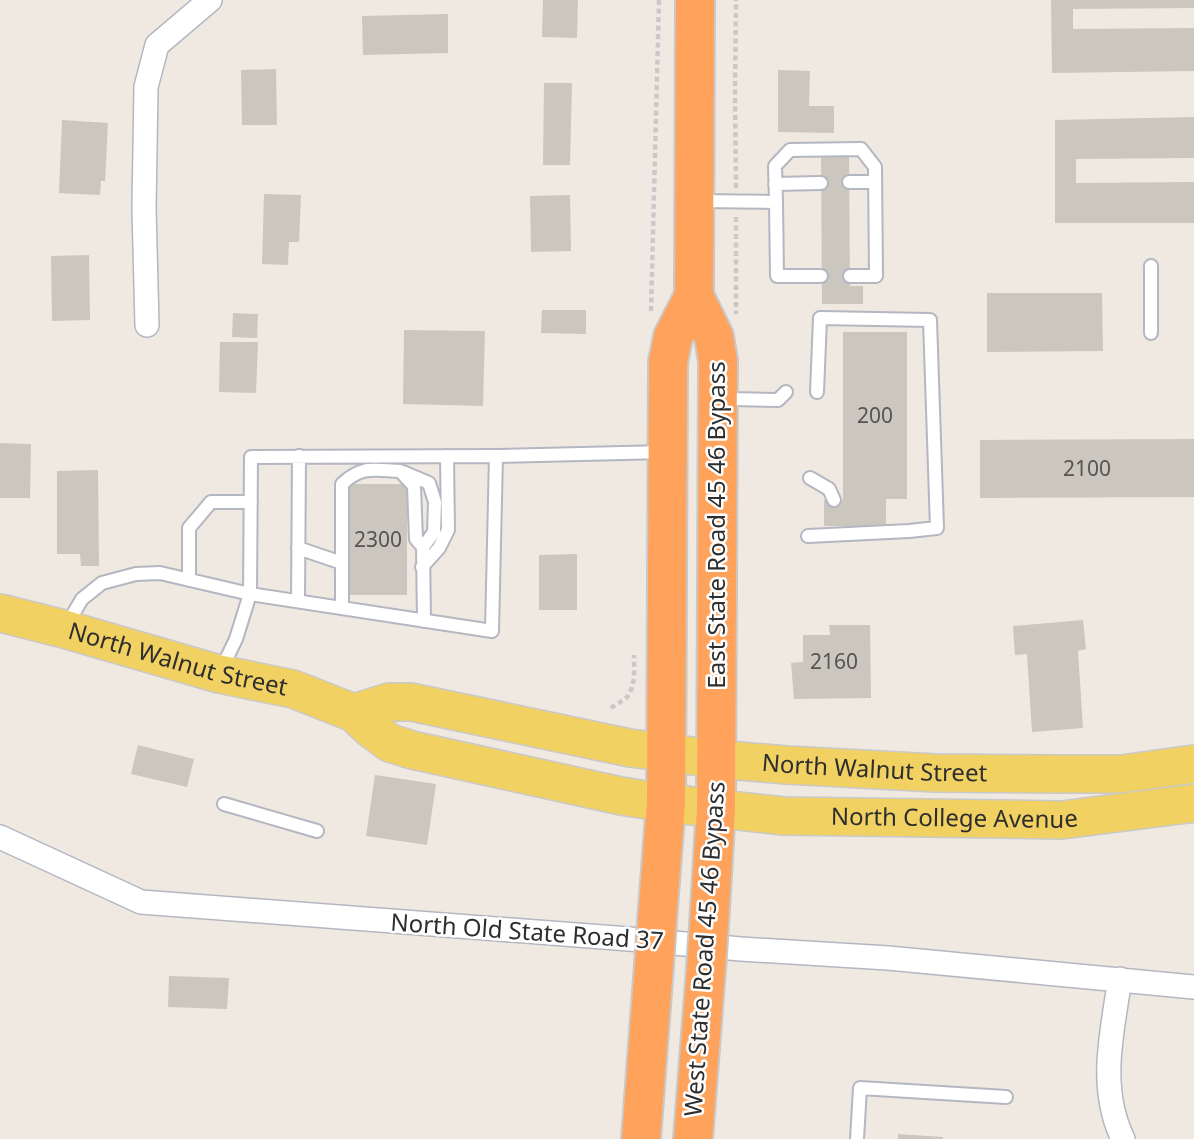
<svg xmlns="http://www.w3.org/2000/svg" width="1194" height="1139" font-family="'Noto Sans',sans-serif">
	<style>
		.building { fill: #cbc7bf }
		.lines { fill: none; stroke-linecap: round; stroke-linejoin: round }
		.lane-casing { stroke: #b4b7c1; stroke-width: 16 }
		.street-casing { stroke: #b4b7c1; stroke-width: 26 }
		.primary-casing { stroke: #c9c9c9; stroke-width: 40 }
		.highway-casing { stroke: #c9c9c9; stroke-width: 42 }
		.path { stroke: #c9c9c9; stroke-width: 4.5; stroke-dasharray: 5 3.5; stroke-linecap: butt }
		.lane { stroke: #fff; stroke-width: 12 }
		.street { stroke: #fff; stroke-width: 23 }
		.primary { stroke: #f2d163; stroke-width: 37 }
		.highway { stroke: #ffa35c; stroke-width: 38 }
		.highway-bridge-casing { stroke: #c9c9c9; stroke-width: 42; stroke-linecap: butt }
		.highway-bridge { stroke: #ffa35c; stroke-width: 38 }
		.labels { text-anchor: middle; stroke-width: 5; stroke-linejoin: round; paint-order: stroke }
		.number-label { font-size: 21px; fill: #555452 }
		.street-label { font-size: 24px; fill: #2e2e2e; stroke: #fff }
	</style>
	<rect width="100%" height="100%" fill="#efe9e1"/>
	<path class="building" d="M543,0h35l-1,38 -35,-1z
		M1051,0h143v8l-121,1v20l121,-1v43l-142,2z
		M448,14v39l-85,2 -1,-39z
		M276,69l1,56h-35l-1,-55z
		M778,70l32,1 -1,35h25v27l-56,-1z
		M544,83h28l-2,82h-27z
		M1194,117v41l-118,1v24l118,-1v41h-139v-103z
		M62,120l46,3 -3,58h-4l-1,14 -41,-2z
		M821,155h28l1,131h13v18h-41z
		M264,194l37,1 -2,47h-10l-1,23 -26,-1z
		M570,195l1,56 -40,1 -1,-56z
		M89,255l1,65 -38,1 -1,-65z
		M987,293h115l1,58 -116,1z
		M542,310h44v24l-45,-1z
		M233,313l25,1 -1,24 -25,-1z
		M404,330l81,1 -2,75 -80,-2z
		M843,332h64v167h-21v27h-62v-26h19z
		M220,342h38l-2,51 -37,-1z
		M1194,439v58l-214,1v-58z
		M0,443l31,1 -1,54h-30z
		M98,470l1,96h-18l-1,-12h-23v-83z
		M350,484h57v111h-57z
		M577,554v56h-38v-55z
		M1083,620l3,29 -8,2 5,77 -51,4 -5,-78 -12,1 -2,-29z
		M829,625h41l1,73 -77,1 -3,-36 12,-1v-27h27z
		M138,745l56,14 -7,28 -56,-13z
		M375,775l61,9 -9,61 -61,-9z
		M169,976l60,2 -2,31 -59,-2z
		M898,1134l45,3v2h-45z"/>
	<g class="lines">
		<defs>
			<path id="lane" d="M849,182h26
				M775,184l46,-1
				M698,201l78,1 -1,-36 15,-16 71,-1 14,18 1,109h-26
				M776,202l1,74h44
				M1151,266v67
				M724,394l9,5 45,1 8,-8
				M403,472l26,11 6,19 -1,30 -11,15
				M810,478l19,11 5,11
				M808,536l101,-5 28,-3 -7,-208 -110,-2 -3,74
				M298,548l44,15
				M422,567l17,-19 9,-18 -1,-74
				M189,580v-52l22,-26h40
				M298,601l1,-145
				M342,608v-124c20,-19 32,-14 58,-13l14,15 2,53 7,8 1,74
				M66,626l16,-27 20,-16 34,-9 24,-1 90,21 242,37 4,-175
				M221,670l15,-31 14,-45 1,-137 245,-1 169,-4
				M224,804l93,27
				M857,1139l3,-51 146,9"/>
			<path id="street" d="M147,325l-3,-117 2,-121 11,-42 53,-45
				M0,837l141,65 488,37 112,10 147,9 306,29
				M1120,979c-8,53 -22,109 3,160"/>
			<g id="primary">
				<path id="s1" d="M0,613l64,16 155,45 74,15 61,24 17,16 19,14 22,7 209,46 45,7 118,13 278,4 132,-17"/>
				<path id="s2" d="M354,713l35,-11h22l219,46 86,11 71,6 149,8 125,1h60l73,-10"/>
			</g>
			<path id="highway" d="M695,0l-1,296 20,41 4,24 -2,447 -7,117
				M657,921l9,-118 2,-441 5,-25 21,-41
				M641,1139l13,-174
				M693,1139l13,-170"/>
		</defs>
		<use href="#lane" class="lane-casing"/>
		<use href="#street" class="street-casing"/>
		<use href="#primary" class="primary-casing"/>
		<use href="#highway" class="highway-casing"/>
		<path class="path" d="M736,188l-1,-95 1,-93
			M736,217v97
			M651,311l8,-311
			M611,708c5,-4 12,-7 16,-11 9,-11 7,-29 7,-42"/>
		<use href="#lane" class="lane"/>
		<use href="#street" class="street"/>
		<use href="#primary" class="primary"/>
		<use href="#highway" class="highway"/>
		<defs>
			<path id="highway-bridge" d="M654,965l3,-44
				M706,969l3,-44"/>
		</defs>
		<use href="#highway-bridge" class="highway-bridge-casing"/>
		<use href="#highway-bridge" class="highway-bridge"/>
	</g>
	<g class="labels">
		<g class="number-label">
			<text x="875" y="423">200</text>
			<text x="1087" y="476">2100</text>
			<text x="378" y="547">2300</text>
			<text x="834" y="669">2160</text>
		</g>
		<g class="street-label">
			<text transform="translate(717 525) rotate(-90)" y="8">East State Road 45 46 Bypass</text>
			<text dy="8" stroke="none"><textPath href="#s1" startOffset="184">North Walnut Street</textPath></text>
			<text dy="8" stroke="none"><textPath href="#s2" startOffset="528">North Walnut Street</textPath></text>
			<text dy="8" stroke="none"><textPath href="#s1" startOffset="987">North College Avenue</textPath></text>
			<text transform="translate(527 932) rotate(4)" y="8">North Old State Road 37</text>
			<text transform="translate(705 949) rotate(-86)" y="8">West State Road 45 46 Bypass</text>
		</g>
	</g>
</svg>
